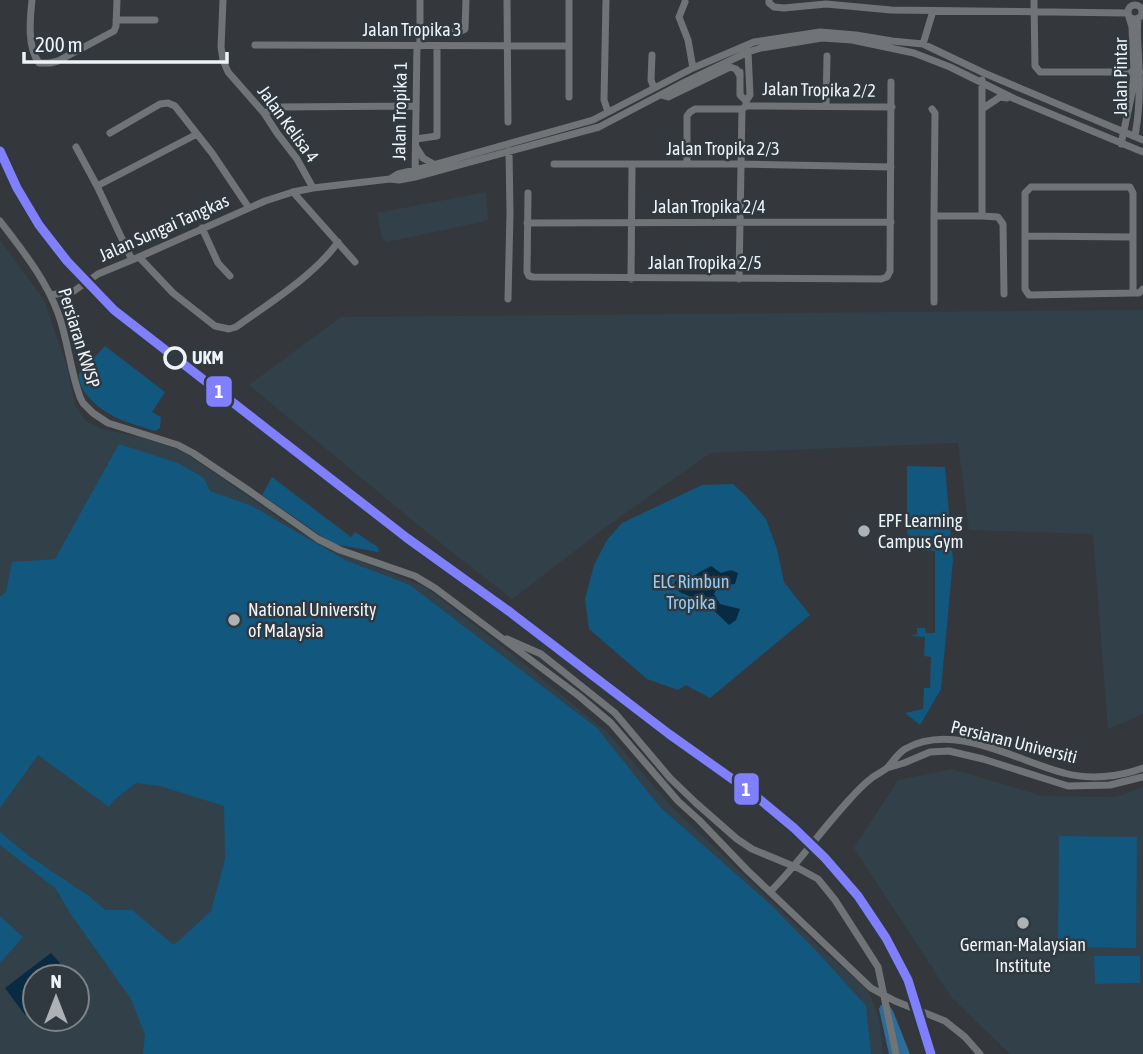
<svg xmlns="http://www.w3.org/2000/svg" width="1143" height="1054" font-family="'Asap Condensed',sans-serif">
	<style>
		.built { fill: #324049; fill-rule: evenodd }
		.green { fill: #11577e }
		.forest { fill: #2b6d96 }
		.water { fill: #082b42 }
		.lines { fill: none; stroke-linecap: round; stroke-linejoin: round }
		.minor { stroke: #707477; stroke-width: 7 }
		.rail-1-casing { stroke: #30393f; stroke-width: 14 }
		.rail-1 { stroke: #8080ff; stroke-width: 9 }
		.stop-dot { fill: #30393f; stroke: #eef3f7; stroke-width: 3.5 }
		.poi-dot { fill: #adb2b6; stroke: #30393f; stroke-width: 2.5 }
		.labels { text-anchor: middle; stroke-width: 5; stroke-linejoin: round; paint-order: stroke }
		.street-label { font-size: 18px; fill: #eef3f7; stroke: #30393f }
		.stop-label { font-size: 18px; font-weight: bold; fill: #eef3f7; stroke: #30393f; text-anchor: start }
		.poi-label { font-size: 18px; fill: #eef3f7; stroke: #30393f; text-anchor: start }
		.park-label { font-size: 18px; fill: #94cbf2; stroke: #30393f }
		.line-badge { stroke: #30393f; stroke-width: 2.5 }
		.badge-label { font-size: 19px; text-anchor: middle; font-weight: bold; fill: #fff }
	</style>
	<rect width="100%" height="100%" fill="#34383c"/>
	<path class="built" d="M486,192l2,28 -2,1 -99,21 -5,-4 -5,-25z
		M0,240l44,60 23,66 8,39 10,15 17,9 38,8 31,10 14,6 112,77 29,17 99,40 86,66 97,80 63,73 158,150 35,30 7,11 8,21 4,36h-883zM35,977h42v42h-42z
		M1143,310v404l-35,15 -15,-195 -124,-4 -11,-87 -248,10 -100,71 -98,75 -84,-66 -179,-148 92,-68z
		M952,769l91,27 72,1 28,-10v267h-133l-58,-56 -98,-150 44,-68z"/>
	<path class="green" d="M105,346l60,46 -13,20 9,5 -1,11 -5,3c-15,-5 -33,-9 -47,-18 -12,-7 -31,-24 -29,-39 1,-3 21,-22 26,-28z
		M119,444l59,19 26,15 6,13 42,15 93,54 65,25 187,143 63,79 111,98 50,51 45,50 5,48h-728l2,-19 -14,-36 -61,-86 -14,-24 -56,-44v-13l29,24 60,40 16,14h27l42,35 37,-34 14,-52 -1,-53 -64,-20 -24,-3 -23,18 -4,6 -71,-52 -38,53v-211l6,-5 6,-30 43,-3z
		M907,466l38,1 8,93 -12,129 -21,36 -15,-12 18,-4 1,-21h6l1,-31 -7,-1 1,-19 -14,-1 6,-2v-6h8l1,5h9v-82l-17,-1 -11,-17z
		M272,477l79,60 4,-5 23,15 1,3 -1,2 -45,-8 -71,-49z
		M733,484l13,12 20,23 11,30 7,33 26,33 -100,83 -24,-13 -8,5 -31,-11 -58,-50 -4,-30 9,-34 13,-25 15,-17 80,-38z
		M1059,836l78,1 -1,111 -78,-1z
		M0,916l23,21 -23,26z
		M1094,956h46v27l-45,1z"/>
	<path class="forest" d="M881,1005h8l4,6 17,43h-21l-10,-45z"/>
	<path class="water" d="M711,566l10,7 10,-3 7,3 -3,11 -17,2 -4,8 6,10 20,5 -4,11 -7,5 -25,-24 -23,-8 -7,-6 1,-6 11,-1z
		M51,953l9,10 -2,2 10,12h-33v29l-10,9 -20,-27z"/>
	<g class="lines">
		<path class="minor" d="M32,0c-2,19 -5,47 7,63h11l8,-2 56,-30 2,-5 1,-26
			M223,0l-2,47 2,13 5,12 36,41 13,20 20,26 16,29
			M420,0v46
			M507,0l1,122
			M606,0l-2,100 4,12
			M769,0v3l5,4 10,1 42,-4 65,6 236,3
			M1034,0l1,66 5,6h100
			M685,2l-6,15 9,23 5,28
			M1128 12a7 7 0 1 1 14 0a7 7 0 1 1-14 0Z
			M116,20h39
			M420,32h39l6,-3 1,-29
			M923,44l10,-33
			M255,45l314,1
			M652,55l-1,25 3,8
			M740,72v23l6,6
			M661,95l7,2 62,-30 6,2 4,7
			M569,97v-97
			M746,106l146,1
			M826,106l1,-50
			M932,109l3,4 -1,103h48v-136
			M982,109l18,-12 7,1
			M264,113l16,-6 136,-1
			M110,133l50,-29 8,-1 7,3 37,47 37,55
			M1135,136c4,-22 5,-44 4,-67 0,-17 -3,-34 -1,-51
			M416,139l21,-3v-90
			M1121,144l11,-51 2,-21 -2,-45 -3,-10
			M76,147l21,39 35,74
			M416,147l7,11 12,7
			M554,164h187l150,3
			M687,164v-48l3,-4 5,-3h47
			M415,175l2,-129
			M390,179l8,-5 17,-4 178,-50 100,-52 61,-26 66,-10 36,3 36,6 31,3 61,29 159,67
			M97,186l100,-52
			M293,192l62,70
			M528,193l-1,79 2,4 4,1 348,2 6,-2 3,-6 1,-189
			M934,216v86
			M982,216l16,1 5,7 1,70
			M0,221c22,29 45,57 58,92 10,27 12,57 22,84l3,6 10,10 15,10 70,22 15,8 55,37 70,49 22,11 75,26 20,12 144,108 32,27 67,78 21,19 48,50 124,118 24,13 50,20 20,16 15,17
			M527,223l364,-1
			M202,228l16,35 12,13
			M1025,236l107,1
			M139,257l34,36 42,33 14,3 7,-2c32,-23 80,-53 102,-85
			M631,279l1,-115
			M739,279l3,-170 4,-3v-5l4,-6 -2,-43 -2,-4
			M1133,293v-100l-3,-6h-99l-6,6v96l4,6 104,-2h6l4,-4
			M51,295l23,-4 24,-17 41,-17 126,-56 28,-9 20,-4 77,-9 9,1 16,-3 184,-50 82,-43 67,-32 13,-4 61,-10 30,2 62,13 36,14 65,32 128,53
			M508,299l2,-86 -1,-62
			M507,639l34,15 74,59 55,65 26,25 41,36 15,10 46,19 20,11 17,21 43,67 18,87
			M887,768l17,-5 26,-11 19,-1 34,8 85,27 42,-1 33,-8
			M770,892c29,-29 52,-63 80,-93 7,-8 15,-16 23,-22 5,-3 10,-6 14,-9 6,-6 10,-14 18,-19 49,-28 112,12 159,24 25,7 55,4 79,-5"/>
		<defs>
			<path id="rail-1" d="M0,151l17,37 22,37 28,36 47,49 293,228 103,74 159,122 83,59 42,35 31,30 33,38 28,42 22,42 23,74"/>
		</defs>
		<use href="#rail-1" class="rail-1-casing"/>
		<use href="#rail-1" class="rail-1"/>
	</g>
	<circle class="stop-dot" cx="175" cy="358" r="10"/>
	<g class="poi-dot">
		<circle cx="864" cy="531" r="7"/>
		<circle cx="234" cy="620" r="7"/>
		<circle cx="1023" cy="923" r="7"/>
	</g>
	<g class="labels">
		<g class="street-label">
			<text x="412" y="36">Jalan Tropika 3</text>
			<text transform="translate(1121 77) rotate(-90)" y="6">Jalan Pintar</text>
			<text transform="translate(819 90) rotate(1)" y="6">Jalan Tropika 2/2</text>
			<text transform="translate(400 111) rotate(-89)" y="6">Jalan Tropika 1</text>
			<text transform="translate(288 124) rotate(54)" y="6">Jalan Kelisa 4</text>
			<text x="723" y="155">Jalan Tropika 2/3</text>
			<text x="709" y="213">Jalan Tropika 2/4</text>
			<text transform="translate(164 228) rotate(-24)" y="6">Jalan Sungai Tangkas</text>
			<text x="705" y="269">Jalan Tropika 2/5</text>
			<text transform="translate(79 338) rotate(73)" y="6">Persiaran KWSP</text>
			<text transform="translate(1014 742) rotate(14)" y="6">Persiaran Universiti</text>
		</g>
		<g class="stop-label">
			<text x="192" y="364">UKM</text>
		</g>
		<g class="poi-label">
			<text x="878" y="527">EPF Learning<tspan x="878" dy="21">Campus Gym</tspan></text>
			<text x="248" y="616">National University<tspan x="248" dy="21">of Malaysia</tspan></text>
			<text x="1023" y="951" text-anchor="middle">German-Malaysian<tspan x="1023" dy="21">Institute</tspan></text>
		</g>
		<g class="park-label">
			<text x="691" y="588">ELC Rimbun<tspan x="691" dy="21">Tropika</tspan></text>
		</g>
	</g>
	<g class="line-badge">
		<rect x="205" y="375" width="28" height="33" rx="7" fill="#8080ff"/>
		<rect x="733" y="772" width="27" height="34" rx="7" fill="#8080ff"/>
	</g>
	<g class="badge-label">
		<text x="219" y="398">1</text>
		<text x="746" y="796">1</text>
	</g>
	<g transform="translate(56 998)"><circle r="33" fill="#30393f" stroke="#7c8389" stroke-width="2"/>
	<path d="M0-5L12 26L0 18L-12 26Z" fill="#adb2b6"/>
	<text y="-10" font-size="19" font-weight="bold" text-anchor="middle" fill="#eef3f7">N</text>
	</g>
	<path d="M24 52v10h203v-10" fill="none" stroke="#eef3f7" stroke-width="3.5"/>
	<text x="35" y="52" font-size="21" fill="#eef3f7" stroke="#30393f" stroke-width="5" paint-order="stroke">200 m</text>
</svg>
